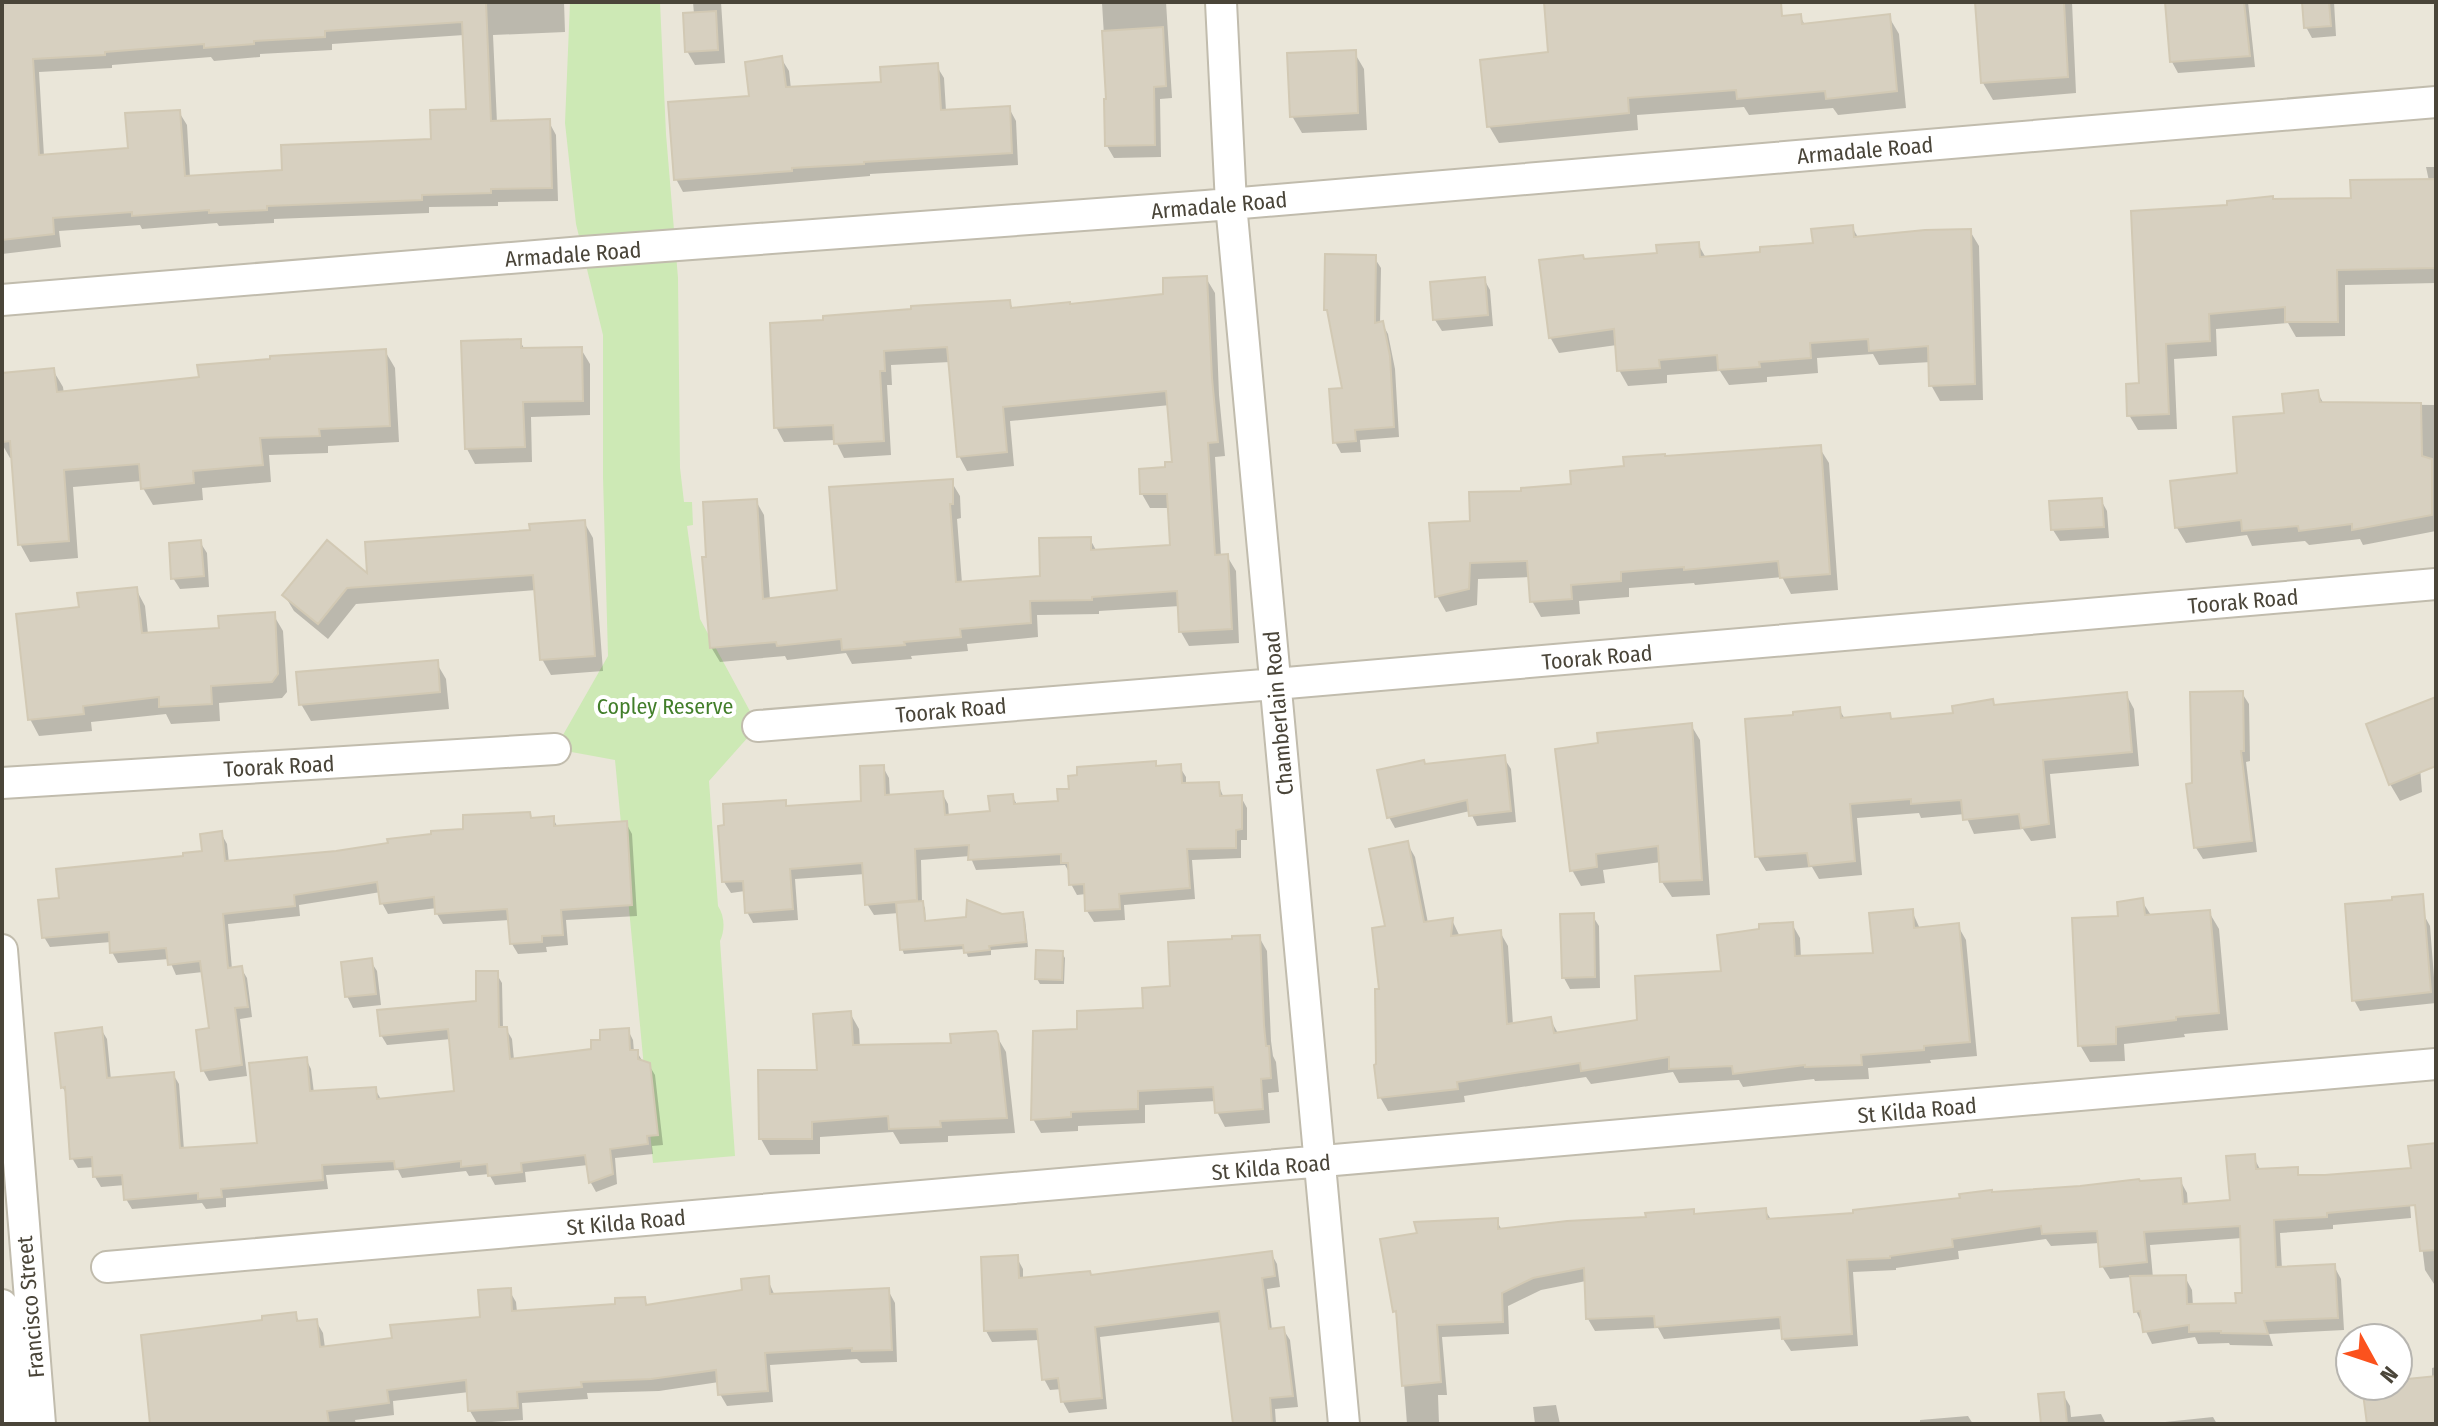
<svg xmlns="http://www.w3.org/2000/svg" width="2438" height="1426" font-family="'Fira Sans Condensed',sans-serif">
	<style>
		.residential { fill: #eae6d9; fill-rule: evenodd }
		.green { fill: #cde9b5 }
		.shadow { fill: #0003; fill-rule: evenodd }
		.building { fill: #d7d0c0; stroke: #d2c9b4; stroke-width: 2; fill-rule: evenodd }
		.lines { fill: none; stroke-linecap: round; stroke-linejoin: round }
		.minor-casing { stroke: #c1bcad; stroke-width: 34 }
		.minor { stroke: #fff; stroke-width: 30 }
		.labels { text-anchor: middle; stroke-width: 8; stroke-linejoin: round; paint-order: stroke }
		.street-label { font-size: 22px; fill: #4a4539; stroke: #fff }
		.park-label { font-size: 22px; fill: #427e2a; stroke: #fff }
	</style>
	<rect width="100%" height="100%" fill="#f6f3eb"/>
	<path class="residential" d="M2,2h2434v1422h-2434zM2350,1338h48v48h-48z"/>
	<path class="green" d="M570,2h90l6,132 12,144 2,190 4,34h8l1,23 -6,1 13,93 58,107 -49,55 9,125c7,11 7,24 2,35l15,215 -82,7 -38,-403 -60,-11 53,-93 -5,-179v-142l-27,-111 -11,-101z"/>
	<path class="shadow" d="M2,2h562l1,30 -72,3 4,88 52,-1 7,13 2,66 -60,1v4l-69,1v6l-155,6v4l-55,3 -2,-3 -75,6 -2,-4 -81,6 2,16 -59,7zM464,35l4,76 -35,30 -149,30 -94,6 -3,-52 -8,-13 -49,38 -86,6 -5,-84 73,-4v-3l99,-8 3,4 46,-4v-3l72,-4v-6z
		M693,2h28l4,61 -30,2 -8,-14 7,-37z
		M1088,2h78l6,96 -12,1 1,58 -47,1 -7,-12 1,-45 -6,-98z
		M1546,2h171v19l83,-5 5,9 84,-8 10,17 7,74 -68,7 -5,-7 -84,7 -5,-8 -107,8 1,15 -139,13 -10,-17 62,-72z
		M1977,2h95l4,91 -83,7 -10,-17z
		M2167,2h81l7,65 -77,6 -6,-11z
		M2304,2h30l2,34 -24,2 -6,-11z
		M1354,52l10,17 3,61 -65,3 -10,-17z
		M781,58l8,13 2,18 92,-5 53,-19 8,13 2,33 63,-3 7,13 2,44 -148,9v2l-187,16 -7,-13 75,-81z
		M2426,167h10v116l-91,2v51l-49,1 -8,-14 -72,6 1,27 -43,3 3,70 -39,1 -9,-15 12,-30 88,-178 44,-6 80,-1 76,-19z
		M1852,227l7,12 111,-8 9,15 4,154 -43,1 -9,-16v-23l-52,3 -6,-11 -56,4 1,15 -51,4v5l-38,3 -9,-14 -53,4v8l-39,3 -9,-16 -2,-25 -58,8 -9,-16 35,-76 74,-6 39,-11 8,14 57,-4 52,-9z
		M1374,257l7,11 -1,56 2,-1 6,11 7,35 4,68 -39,3 1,12 -20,1 -6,-11 9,-53 -13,-72 -5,-7z
		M1206,278l9,15 4,102 6,61 -10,1 6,99h6l9,15 3,72 -50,3 -8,-14 -1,-26 -81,5v3l-62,1 1,22 -71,7 1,7 -57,5 1,3 -60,5 -6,-11 -59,7 -2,-4 -65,6 -9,-15 45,-146 8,14 6,85 69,-8 112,-111 9,15 1,22 -4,1 5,64 80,-5 48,-39 7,13 75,-5 -2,-39h-20l-8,-14 32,-30 -4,-59 -160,16 4,45 -47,5 -8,-15 -9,-94 -59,3 1,20h-5l4,70 -47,3 -9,-18 -51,2 -8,-15 49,-105 184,-20 5,8 151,-14z
		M1484,279l6,11 3,36 -51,5 -7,-11 -3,-36z
		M520,341l5,9 56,-1 9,15v51l-59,2 1,45 -57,2 -8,-15z
		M385,351l10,17 4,74 -71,4v7l-59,2 2,27 -69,6 1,12 -50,5 -10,-17 -1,-7 -69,6 5,71 -48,4 -10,-18 -6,-86h-4l-8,-14v-69l51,-5 10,17 1,7 137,-15z
		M2317,392l7,12 112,1v126l-73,14 -3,-6 -51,6 -4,-4 -53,5 -5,-11 -61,8 -9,-15 -5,-45 67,-8 47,-61z
		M1819,447l10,16 9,127 -47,4 -9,-17 -87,8 -1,-2 -65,5v9l-50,4 1,13 -39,3 -9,-16 -2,-24 -52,2 -1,26 -31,7 -9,-16 35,-73 52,-30 49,-7 93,-28z
		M2101,500l6,11 2,27 -49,3 -7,-11z
		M584,522l9,16 10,133 -52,4 -9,-16 -6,-69 -180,14 -28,35 -34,-28 -9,-15 84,-18 163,-46z
		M200,542l7,11 2,34 -29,2 -7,-11z
		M136,589l9,17 3,28 73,-4 52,-16 10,17 4,61 -5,6 -63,5 1,18 -49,3 -5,-10 -75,8 1,9 -53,5 -9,-17 51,-110z
		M436,662l10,17 3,30 -138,12 -10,-17z
		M2242,693l7,11 1,57 -4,1 11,90 -54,7 -7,-11 -2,-63z
		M2126,694l8,15 5,57 -89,8 6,64 -25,3 -8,-12 -49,5 -9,-20 -44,4 -2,-5 -62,5 5,57 -43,4 -7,-12 -46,4 -9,-15 39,-139 43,-8 6,10 44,-4 3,6 63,-6 37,-14 4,6z
		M2436,699v41l-18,2 4,50 -22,9 -10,-17z
		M1691,725l9,15 10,155 -38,2 -10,-15 -1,-20 -58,8 2,13 -24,3 -9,-16 28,-125z
		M1504,758l7,11 5,53 -39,4 -7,-15 -75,17 -6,-11 37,-51z
		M1179,766l7,11v8l32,-1 6,14 17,-1 6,11v32h-6v18l-49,2 3,39 -71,6 1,15 -31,2 -7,-11 -1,-17 -9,1 -6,-11 -1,-10 -5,-9 -89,5 -6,-14 -49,4 1,42 3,6 1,15 96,-9 3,5 3,28 -37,3v5l-23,2 -3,-8 -61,5 -2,-5 -3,-36 -25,2 -7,-11 -2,-30 -70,5 3,41 -45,3 -6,-11 -2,-21 -14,2 -7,-11 60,-80 4,6 75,-5 20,-36 6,11 1,19 52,-4 6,11 1,13 43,-4 20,-17 6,10 42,-3 11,-13 86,-22z
		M529,814l3,6 21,-2 5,10 68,-5 6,11 5,82 -71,4 2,25 -22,2 1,5 -29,2 -6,-10 -2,-24 -67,4 -6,-10v-6l-49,6 -6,-11 -1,-11 -82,13 1,11 -72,8 4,45 9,-1 6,10 5,39 -12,2 7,57 -38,5 -6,-11 8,-40 -8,-58 -27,3 -7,-16 -51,4 -6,-11 -1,-10 -61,5 -6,-10 17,-38 143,-46 17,-20 6,11 2,19 108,-10 129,-22z
		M1407,843l8,14 13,66 24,-3 8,17 40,-5 8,14 5,79 37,-6 9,16 80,-13 84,-49 69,-49 8,14 1,20 74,-3 37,-44 8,18 38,-3 8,14 11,116 -47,4 1,3 -63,5 1,11 -54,2 -1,-2 -71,8 -4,-7 -60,3 -6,-11 -82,12 -5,-7 -122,19 1,6 -77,9 -8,-14 1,-106 7,-63z
		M2142,901l10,16 57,-5 10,17 9,101 -44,4 1,3 -61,7 1,17 -35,1 -10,-17 40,-127z
		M1592,915l7,11 1,62 -30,1 -6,-11z
		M2424,915l6,11 6,77 -76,8 -6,-11z
		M1259,937l8,14 4,90 2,15 3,6 3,30 -11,1 2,30 -45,4 -8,-15 -1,-11 -71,4v18l-67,3v5l-37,2 -8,-14 46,-89 66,-20 89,-69z
		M1062,953l3,5 -1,26h-24l-3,-5z
		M370,960l7,11 4,34 -28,3 -6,-12z
		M496,973l6,10 1,46h3l6,10 2,21 79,-9 10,-9 25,-12 5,10 1,12h3l6,10 6,3 6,10 8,70 -11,1 1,8 -38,4 2,26 -21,8 -5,-9 -3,-18 -63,7 1,10 -31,3 -6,-11 -20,2 -3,-5 -64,7 -4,-8 -72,5 2,14 -102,9v9l-20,2 -4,-6 -70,6 -6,-10 -1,-14 -24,2 -6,-10v-10l-17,1 -6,-10 -4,-61 -5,-9 -6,-54 44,-5 6,10 4,41 62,-6 6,10 5,66 75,-6 47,-85 5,10 3,24 61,-4 7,12 74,-8 -5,-54 -64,6 -6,-10 97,-32z
		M850,1013l9,16 1,18 93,-2 42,-12 11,19 9,81 -67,3v6l-48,2 -7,-12 -73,5v17l-50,1 -9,-16 58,-67z
		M2436,1145v56l-26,3 1,14 -78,7v4l-53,4 2,36 52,-3 7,13 3,51 -75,4 4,12 -43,-1 -1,-2 -31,1 -3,-7 -43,7 -16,-33 -4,-34 -22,2 -8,-13 -2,-23 -49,3 -5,-7 -88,12 1,8 -63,9v2l-43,2 5,74 -67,5 -8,-12v-10l-119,10 -6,-11 -63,3 -7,-12 -2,-38 -45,9 -33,16 1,28 -67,3 5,58h-9l1,29h-32l-8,-107 -4,-6 101,-91 6,10 146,-11 44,-8 3,5 70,-6 7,11 83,-6 137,-21 188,-14 7,13 1,13 44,-4 21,-46 8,15 35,-2 5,8 112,-7zM2242,1238l2,57 -6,10 -45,1 -1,-16 -7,-13 -32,1 -3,-33z
		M2420,1229h16v58l-11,-17z
		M1271,1253l6,11 3,23 -13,2 5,41 11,-1 7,11 8,67 -23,2 1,15h-41l-13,-102 -122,15 7,72 -38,4 -6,-11 -1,-13 -12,1 -6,-11 -4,-39 -48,2 -6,-11 31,-73 6,11v11l69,-3z
		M767,1278l8,18 113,-6 7,13 2,59 -36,1 -4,-4 -87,6 3,37 -46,4 -7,-12 -1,-12 -60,9 -72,2 1,6 -66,4 1,17 -46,3 -7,-12 -1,-19 -76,9 1,14 -39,5 1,4h-204l113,-102 30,-8 5,9 16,-2 7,12 2,15 69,-9 88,-21 27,-28 7,12 1,10 100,-7 27,-6 5,8 95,-15z
		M2436,1367v57h-67l-5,-38h34v-4l34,-4v-10z
		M2063,1394l7,12 1,11 30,-3 5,10h-63z
		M1556,1405l4,19h-25l-2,-17z
		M1968,1416l5,8h-53v-4z
		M2213,1417l4,7h-71z"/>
	<path class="building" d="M2,2h484l5,119 59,-2 2,69 -61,1v4l-69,2v5l-155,6v4l-58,3v-3l-77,6v-4l-79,6 1,16 -52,6zM462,22l4,87 -36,1 1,29 -150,6 1,25 -97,6 -5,-66 -55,3 3,35 -89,7 -6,-96 72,-4v-3l99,-8v4l50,-4v-3l71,-4v-6z
		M1544,2h237l1,14 19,-2 1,10 88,-10 7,77 -71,8 -1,-8 -88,8 -1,-9 -108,8 1,15 -142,14 -7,-67 68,-8z
		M1975,2h89l4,75 -87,6z
		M2165,2h79l6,54 -80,6z
		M2302,2h27l2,24 -27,2z
		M716,11l2,39 -33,2 -2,-39z
		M1163,27l3,59 -12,1 1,58 -50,1 -1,-47h2l-4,-68z
		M1356,50l2,63 -68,4 -3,-64z
		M782,56l4,31 95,-5 -1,-15 58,-4 3,47 69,-4 2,47 -148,9v2l-72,4v3l-118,9 -6,-78 81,-6 -4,-34z
		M2436,179v89l-99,2 1,52h-53v-15l-76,7 1,27 -44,3 3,70 -42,2 -1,-32 13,-1 -8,-172 96,-6v-4l46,-5v3l78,-1 -1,-18z
		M1853,225l1,12 71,-7 46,-1 4,155 -46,2 -1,-40 -59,5 -1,-12 -58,4 1,15 -52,4 1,5 -42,3 -1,-15 -58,5 1,8 -43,3 -3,-42 -65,9 -10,-78 44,-5 1,4 73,-6 -1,-8 43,-3 1,15 60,-5v-5l53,-4 -2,-14z
		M1325,254l51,1 -1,68 8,-2 7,35 4,71 -39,3 1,11 -23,2 -4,-54 13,-1 -15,-78h-3z
		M1207,276l5,102 6,64 -10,1 7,112 13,-1 4,75 -53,3 -2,-41 -85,6v3l-62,1 1,22 -71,6 1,8 -57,5 1,3 -63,5 -1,-11 -64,7 -1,-4 -66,6 -8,-91h4l-3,-55 54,-3 6,100 74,-9 -8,-103 124,-8v25h-3l6,78 84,-6 -1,-38 52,-1v13l79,-5 -3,-51h-27l-1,-25 26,-2v-5h7l-6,-71 -163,16 4,45 -50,5 -10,-110 -63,4 1,20h-5l4,70 -50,3 -1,-19 -59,3 -4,-105 53,-3v-4l88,-7v-3l99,-6 1,8 59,-6v2l93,-10v-16z
		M1485,277l3,38 -55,5 -3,-38z
		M521,339v9l61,-1 1,54 -60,1 2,45 -60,2 -4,-108z
		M386,349l4,77 -71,3 1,7 -60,2 3,27 -70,6 1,12 -53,6 -2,-25 -75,6 5,71 -51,4 -8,-104 -8,1v-69l52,-5 3,24 142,-15 -2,-12 73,-6v-3z
		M2318,390l2,12 101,1 1,53 10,3v56l-80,15v-6l-53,7 -1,-5 -56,5 -1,-11 -66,8 -5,-47 67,-8 -4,-56 51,-4 -2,-19z
		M1821,445l9,129 -50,4 -2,-17 -94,9v-3l-63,5v9l-50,4 1,14 -42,3 -3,-41 -57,2 -1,26 -34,8 -6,-74 41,-2 -1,-29 52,-1v-3l50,-4 -1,-13 54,-5 -1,-9 42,-3v2z
		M2102,498l2,29 -53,3 -2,-29z
		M585,520l10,136 -55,4 -7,-85 -186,13 -29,36 -36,-29 45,-55 40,33 -2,-31 165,-12 -1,-6z
		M201,540l3,36 -33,3 -2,-36z
		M137,587l5,46 77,-5 -1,-12 57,-4 3,62 -6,8 -61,4 1,18 -53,3v-10l-76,9 1,8 -56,6 -12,-106 63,-7 -2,-14z
		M438,660l2,32 -141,13 -3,-33z
		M2243,691l1,60h-3l11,90 -58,7 -8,-64 6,-1 -2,-91z
		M2127,692l5,60 -89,8 6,64 -28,4 -2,-14 -56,6 -2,-20 -50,4v-5l-61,5 5,57 -46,5 -2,-13 -52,4 -10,-138 48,-4v-3l47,-5 1,11 49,-5 1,6 62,-6 -1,-7 41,-7 1,6z
		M2436,697v69l-47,19 -23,-61z
		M1692,723l10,157 -42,2 -2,-36 -62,8 1,13 -27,4 -15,-122 43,-6 -1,-10z
		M1505,755l6,56 -42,5 -2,-16 -80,18 -10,-48 47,-10 1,4z
		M1156,761v5l25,-2 1,19 37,-1 1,14 22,-1v34l-6,1v18l-49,1 3,39 -71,6 1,15 -35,2 -1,-27 -15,1 -1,-22h-7v-9l-93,6 1,-15 -54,4 2,51 -52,5 -3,-42 -72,6 3,40 -48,4 -2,-32 -21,1 -4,-56 6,-1 -1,-21 63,-4v6l75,-5 -1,-35 24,-1 1,30 58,-4 2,24 45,-4 -2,-15 25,-2 1,10 44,-3 -1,-12h12l-1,-13 9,-1v-8z
		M530,812l1,6 23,-2v10l73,-5 5,84 -71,5 2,25 -21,1v6l-32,2 -3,-35 -72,5 -1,-17 -54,7 -3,-22 -83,13 1,11 -72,8 5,54 14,-2 6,41 -13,1 7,57 -41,6 -5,-41 13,-2 -9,-67 -32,4 -2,-17 -56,5 -1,-21 -67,6 -4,-38 21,-2 -3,-29 127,-13v-3l19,-2 -2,-17 22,-3 3,30 111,-10 52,-8 -1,-4 44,-5v-3l32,-2v-14z
		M1408,841l16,81 29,-4 -2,18 50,-6 6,94 44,-7 3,16 83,-13 -2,-44 86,-5 -4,-36 42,-6v-5l34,-2 2,34 78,-3 -4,-40 44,-4 1,19 45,-5 11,119 -46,4v4l-63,5 1,10 -57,2v-2l-72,9 -1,-8 -63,3v-12l-88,14 -1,-8 -123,19 1,7 -80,9 -4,-33 2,-1 -1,-75h4l-7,-61 13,-2 -16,-77z
		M2423,894l8,98 -79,9 -7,-97 47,-4v-3z
		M2143,898l2,17 65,-5 9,103 -43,4v3l-60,7v17l-38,2 -6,-128 46,-2 -1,-14z
		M967,900l35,14 21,-2 3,30 -37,4 1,4 -26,3 -1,-8 -63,5 -4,-47 27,-2 2,20 41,-4z
		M1594,913l1,64 -33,1 -2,-64z
		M1260,935l4,90 2,21h3l2,32 -10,1 2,30 -48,4 -2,-26 -75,4v18l-67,3v5l-40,3 2,-89 44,-2v-18l66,-3 -1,-20 28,-2 -2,-44 64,-3v-3z
		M1036,950l27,1 -1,29 -27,-1z
		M372,958l4,36 -31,3 -4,-35z
		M476,971h22l1,56h8l3,32 81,-10v-9h9v-10l29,-2 1,22h8v9l12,4 8,72 -11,1 1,8 -38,5 3,25 -24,9 -4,-28 -64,8 1,9 -34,4 -1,-12 -26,3v-6l-66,8 -1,-8 -72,4 1,15 -102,9 1,8 -24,2v-6l-74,7 -2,-25 -29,2 -1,-20 -22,2 -5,-72 -4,1 -6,-55 47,-6 5,51 67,-6 6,76 77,-5 -8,-80 58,-6 3,34 66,-4 1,12 77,-8 -6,-62 -68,7 -3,-26 99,-9z
		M851,1011l2,34 98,-2 -1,-9 46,-3 2,3 9,84 -67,3 1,6 -52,2 -1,-13 -76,6v17h-53l-1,-69h59l-4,-56z
		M2436,1143v107l-16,1 -5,-46 -88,8v4l-53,3 2,47 59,-3 3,54 -74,3 4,13 -47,-1v-2l-32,1v-7l-46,7 -3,-21 -6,1 -4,-36 56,-1 1,29 49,-1 -1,-10h7l-2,-67 -96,6 3,30 -47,5 -3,-36 -55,3 -1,-8 -89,13 1,8 -63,9v2l-43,2 5,74 -70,5 -2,-22 -125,10 -1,-11 -68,3 -2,-51 -51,10 -31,15 1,29 -66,3 4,57 -39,4 -6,-75 -3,1 -13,-73 37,-6 -3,-11 84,-4v11l69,-8 79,-4 -1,-4 49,-4v5l72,-6 1,11 86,-6v-3l107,-12 -1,-4 33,-4v2l88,-6 59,-7 1,2 41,-3 2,26 47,-4 -4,-44 29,-2 1,15 42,-2v8h27l86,-7 -3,-22z
		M1272,1251l3,25 -13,2 7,51 15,-2 9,69 -23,2 2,26h-39l-14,-113 -124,16 7,71 -41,4 -3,-24 -16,2 -5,-51 -53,2 -3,-74 37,-2 1,23 71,-7 1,4z
		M769,1276l1,18 119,-6 3,62 -40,1v-3l-87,5 3,38 -50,4 -2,-25 -65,9 -70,3 1,5 -65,5 1,16 -50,3 -2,-31 -79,10 2,13 -62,8 2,13h-179l-9,-89 121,-15v-4l34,-4 1,9 20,-2 3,28 72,-9 -2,-13 90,-8 -2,-27 33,-2 1,23 103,-7v-6l30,-1 1,8 96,-15 -1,-11z
		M2436,1376v48h-69l-5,-38h36v-6z
		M2064,1392l3,32h-26l-3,-30z"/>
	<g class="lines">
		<defs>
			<path id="minor" d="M1221,2l10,202 113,1220
				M2,300l581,-48 623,-46 1230,-104
				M758,726l517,-42 1161,-100
				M2,783l553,-34
				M2,950l38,474
				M107,1267l2329,-203
				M2,1305l10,119"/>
		</defs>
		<use href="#minor" class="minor-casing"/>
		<use href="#minor" class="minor"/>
	</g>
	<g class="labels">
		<g class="street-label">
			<text transform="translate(1865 150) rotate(-5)" y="8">Armadale Road</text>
			<text transform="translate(1219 205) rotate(-5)" y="8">Armadale Road</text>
			<text transform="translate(573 254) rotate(-4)" y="8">Armadale Road</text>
			<text transform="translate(2243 601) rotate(-5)" y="8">Toorak Road</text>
			<text transform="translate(1597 657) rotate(-5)" y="8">Toorak Road</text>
			<text transform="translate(951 710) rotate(-5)" y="8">Toorak Road</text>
			<text transform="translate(1278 713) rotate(-95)" y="8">Chamberlain Road</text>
			<text transform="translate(279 766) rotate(-3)" y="8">Toorak Road</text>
			<text transform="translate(1917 1110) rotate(-5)" y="8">St Kilda Road</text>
			<text transform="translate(1271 1167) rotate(-5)" y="8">St Kilda Road</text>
			<text transform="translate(626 1222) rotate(-5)" y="8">St Kilda Road</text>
			<text transform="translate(30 1307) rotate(-95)" y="8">Francisco Street</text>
		</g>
		<g class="park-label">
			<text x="665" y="714">Copley Reserve</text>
		</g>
	</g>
	<rect width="2438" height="1426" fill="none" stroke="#4a4539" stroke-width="8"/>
	<g transform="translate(2374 1362) rotate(130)"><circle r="38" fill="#ffffff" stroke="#b7b5b0" stroke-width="2"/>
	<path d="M0-6L14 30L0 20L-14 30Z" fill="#fb521d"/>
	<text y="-12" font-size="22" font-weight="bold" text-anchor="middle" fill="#4a4539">N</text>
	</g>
</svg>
